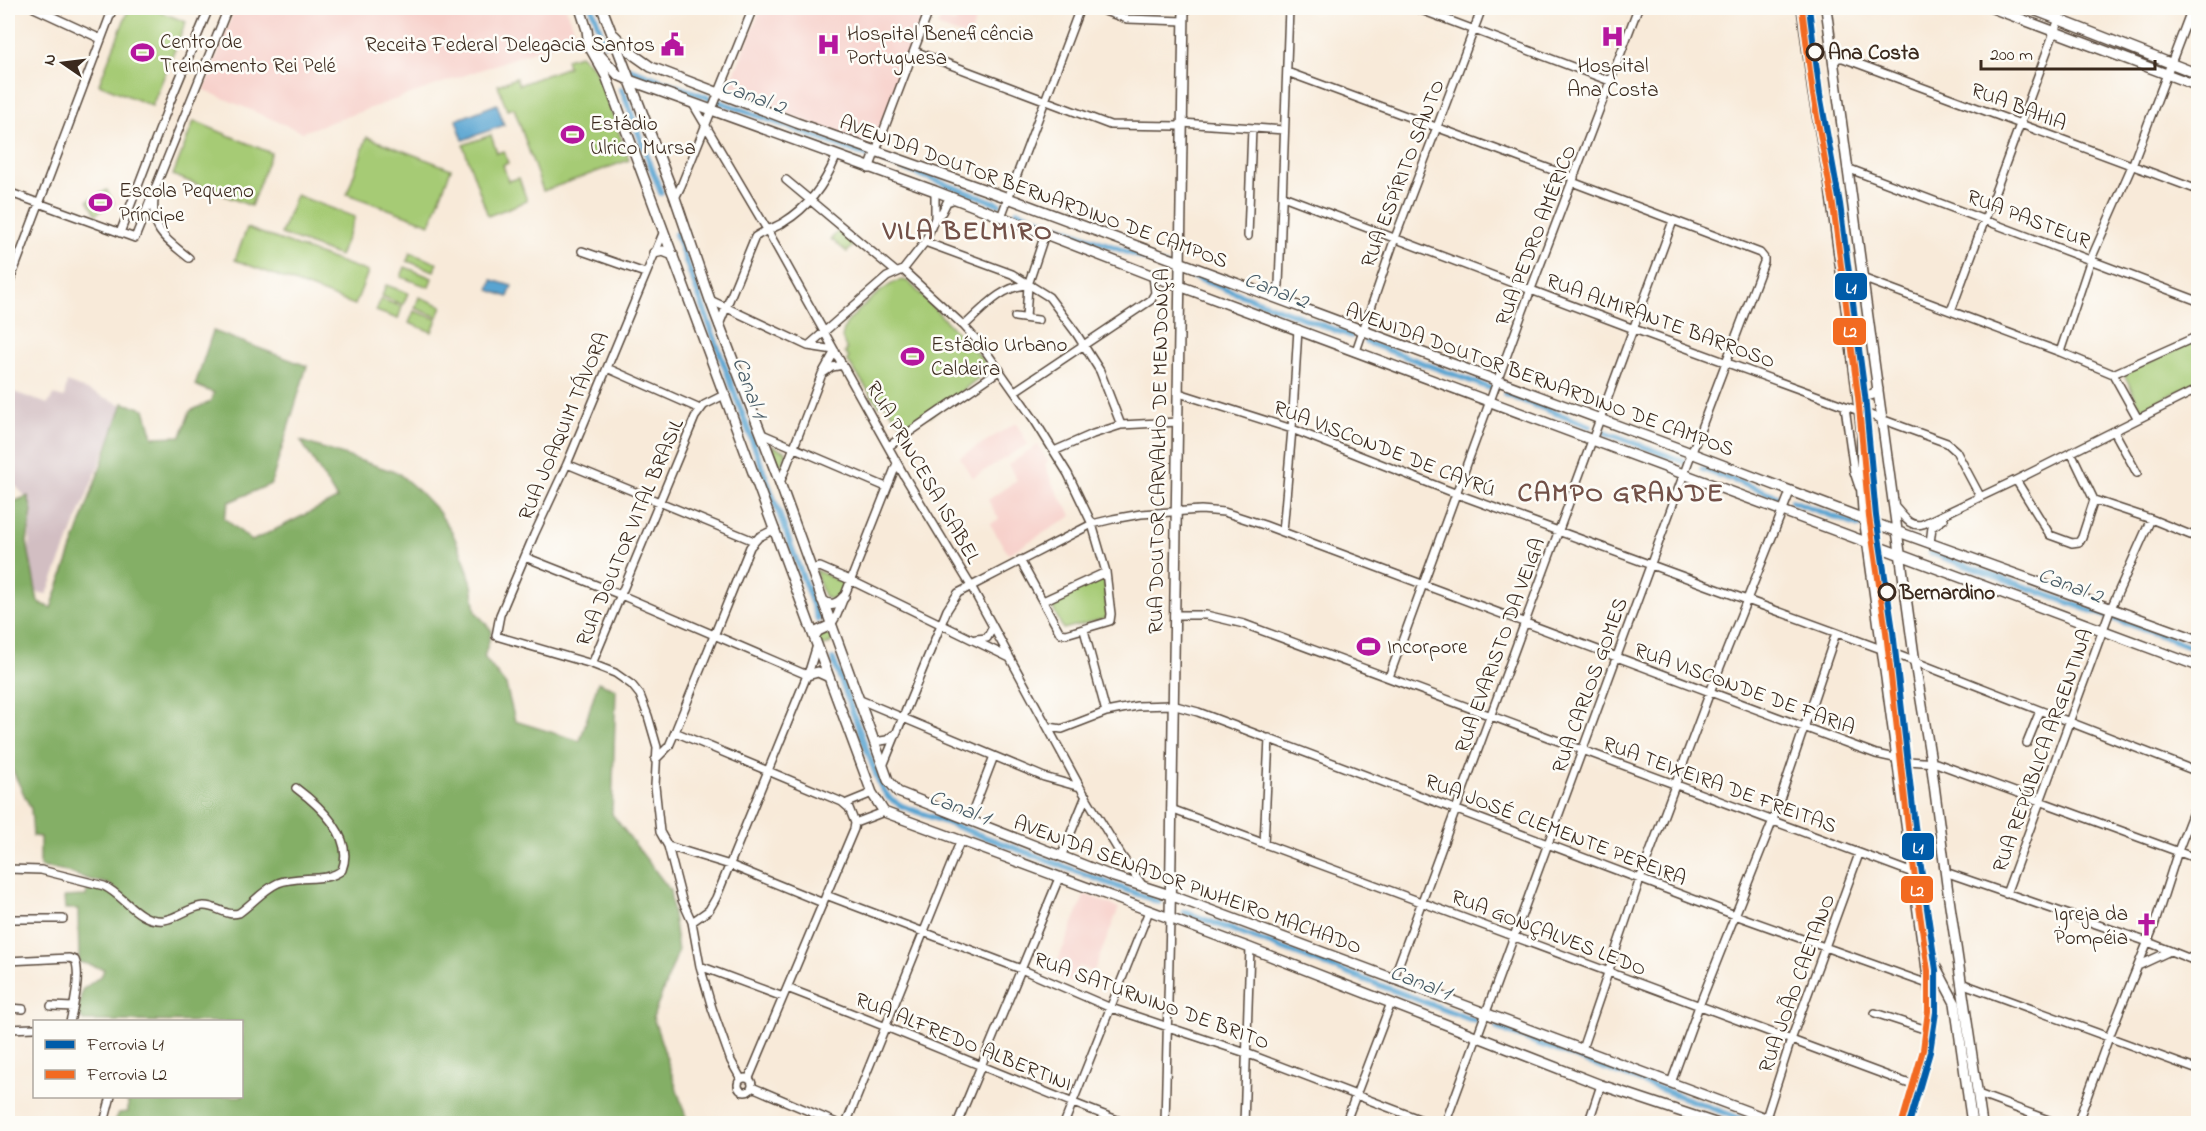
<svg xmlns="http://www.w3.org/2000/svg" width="2206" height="1131" font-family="'Indie Flower',sans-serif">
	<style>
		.built { fill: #f7d0ca }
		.industrial { fill: #d2bec2 }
		.green { fill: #a6cb75; stroke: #707a4a; stroke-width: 1.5 }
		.forest { fill: #84af66; stroke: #606c42; stroke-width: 1.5 }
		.water { fill: #59a4d1; stroke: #4a6778; stroke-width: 1.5 }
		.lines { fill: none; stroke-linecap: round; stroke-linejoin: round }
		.canal { stroke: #59a4d1; stroke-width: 6 }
		.minor-casing { stroke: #57473a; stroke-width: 10 }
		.major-casing { stroke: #57473a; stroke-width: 12 }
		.minor { stroke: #fff; stroke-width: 7 }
		.major { stroke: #fff; stroke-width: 9 }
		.rail-1-casing { stroke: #fdfcf7; stroke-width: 10 }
		.rail-2-casing { stroke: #fdfcf7; stroke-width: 10 }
		.rail-1 { stroke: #005ca9; stroke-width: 6 }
		.rail-2 { stroke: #f26a21; stroke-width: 6 }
		.stop-dot { fill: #fdfcf7; stroke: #3b2a1e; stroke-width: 3 }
		.labels { text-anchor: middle; stroke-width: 5; stroke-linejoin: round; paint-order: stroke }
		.poi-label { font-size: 21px; fill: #3b2a1e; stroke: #fdfcf7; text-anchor: start }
		.stop-label { font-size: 21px; font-weight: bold; fill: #3b2a1e; stroke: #fdfcf7; text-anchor: start }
		.street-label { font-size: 21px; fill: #3b2a1e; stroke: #fdfcf7 }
		.water-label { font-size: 22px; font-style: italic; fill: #475b66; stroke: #fdfcf7 }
		.district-label { font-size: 27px; font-weight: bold; letter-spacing: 1.5px; fill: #725047; stroke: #fdfcf7 }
		.line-badge { stroke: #fdfcf7; stroke-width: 2 }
		.badge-label { font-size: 16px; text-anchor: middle; font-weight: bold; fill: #fff }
	</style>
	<rect width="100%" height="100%" fill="#fdfcf7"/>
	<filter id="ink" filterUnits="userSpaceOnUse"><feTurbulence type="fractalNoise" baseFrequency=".0167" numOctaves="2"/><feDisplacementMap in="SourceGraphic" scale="12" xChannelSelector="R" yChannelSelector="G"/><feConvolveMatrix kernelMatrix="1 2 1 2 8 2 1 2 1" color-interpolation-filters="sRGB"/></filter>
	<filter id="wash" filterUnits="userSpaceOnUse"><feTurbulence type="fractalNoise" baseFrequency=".008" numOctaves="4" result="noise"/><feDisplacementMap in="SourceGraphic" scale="24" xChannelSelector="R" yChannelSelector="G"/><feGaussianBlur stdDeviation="1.35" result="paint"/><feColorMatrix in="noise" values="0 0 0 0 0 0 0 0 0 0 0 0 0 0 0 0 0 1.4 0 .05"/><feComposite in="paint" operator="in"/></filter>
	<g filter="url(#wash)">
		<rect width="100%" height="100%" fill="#f8ead9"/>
		<path class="built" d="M235,8h331l11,28 -275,96 -98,-42z
			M761,8h164l-45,120 -8,12 -5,3 -7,-1 -127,-48 -2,-12z
			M959,12l17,6 -6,20 -33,-12 4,-8 14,5z
			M1016,423l12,21 -56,34 -12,-21z
			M1038,445l10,16 -3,3 8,21 19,31 -64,38 -18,-30 9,-5 -11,-19 29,-20 -9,-15z
			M1085,894l34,14 -26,65 -14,-7 -6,18 -21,-9z"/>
		<path class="industrial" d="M67,382l56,23 -76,189 -23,-4 9,-17 -4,-19 1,-28 -4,-29 -15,-16 -3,-13v-78l40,14 5,-9 11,3z"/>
		<path class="green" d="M129,8h21l36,14 -34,84 -53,-22z
			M580,55l13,12 5,8 31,85 -86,31 -29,-83 -7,2 -9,-25 18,-7 3,7 49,-18 -2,-8z
			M194,121l77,32 -20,53 -78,-31z
			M491,135l6,18 7,-2 4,12 -5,2 5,16 11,-3 8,23 -39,15 -25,-71z
			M367,137l84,32 -21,55 -83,-30z
			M107,190l7,13 -18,11 -8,-14z
			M296,195l59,22 -15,39 -59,-22z
			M247,228l121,44 -13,33 -120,-45z
			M839,230l16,14 -8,8 -16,-13z
			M410,253l27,10 -3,8 -27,-10z
			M405,267l27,11 -3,9 -28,-10z
			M903,280l6,2 76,80 -2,12 -53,43 -2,-3 -23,14 -21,-25 -5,3 -32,-46 2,-2 -4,-6 2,-2 -5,-12c1,-5 1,-9 4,-14 10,-12 42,-43 57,-44z
			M386,285l22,8 -5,12 -21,-9z
			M419,297l23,9 -4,11 -23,-9z
			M381,299l21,8 -4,12 -22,-8z
			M414,311l23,8 -5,13 -23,-9z
			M2198,339v43l-57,27 -17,-35z
			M771,445l16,7 -7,17z
			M815,570l29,13 -6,15 -7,2 -7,-4z
			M1104,575l3,43 -44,11 -13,-27z
			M829,630l3,10 -1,3 -11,5 -3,-10 3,-4z"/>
		<path class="forest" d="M213,331l94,35 -36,118 -42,18 -5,16 28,23 85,-42 -36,-58 97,32 21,18 19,20 15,23 11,25 8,26 4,27 16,19 -8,26 22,28 9,36 65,20 18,-59 18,7 -4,125 58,76 8,62 -25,65 35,106h-574l5,-10 9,-1v-11l-7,-1 -3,-3 124,-1v-74l-159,-1 -5,-8 4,-23 20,-15 2,-6 -25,-7 -1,-53h-13l-1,-12 22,-1 2,-8 23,3 21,10 -24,-17 -17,-4 -30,-10 -21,-3v-30l-7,-1 -2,-27 -23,-48v-257l20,-8 4,15 -5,31 11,60 13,6 72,-205 22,6 8,28 28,-1 9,-25 20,-9 4,-9 -19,-8z"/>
		<path class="water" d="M497,104l7,21 -41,15 -7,-20z
			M492,280l20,6 -4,11 -19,-7z"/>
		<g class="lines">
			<path class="canal" d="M592,8l13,36
				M627,68l241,88
				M622,89l39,104
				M883,161l116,43
				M1017,211l153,57
				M676,234l142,385
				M1191,276l160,60
				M1366,342l124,46
				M1505,394l85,32
				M1605,432l82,31
				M1702,469l75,27
				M1792,501l67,25
				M1931,553l267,96
				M833,659l47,126 9,13 13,8 257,96
				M1185,912l290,109
				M1497,1028l255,95"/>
		</g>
	</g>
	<g filter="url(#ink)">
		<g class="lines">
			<defs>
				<path id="minor" d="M34,8l67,31
					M1096,8l31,11 57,2
					M1416,8l194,73
					M914,51l196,74 68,1 4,-3 102,7
					M1833,64l5,-6h5l355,132
					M1287,72l287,106
					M693,104l72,122 140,251 66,109 109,201 43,71 20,28
					M1847,168l351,133
					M869,169l61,-161
					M786,180l110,92
					M935,191v27
					M8,192l127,46 93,-230
					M1283,196l351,133 313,114 9,8 24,45
					M675,198l6,-12 72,-178
					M154,200c-3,32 13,40 35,58
					M1001,217l79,-209
					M664,231l-97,233 -33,71 -34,80 -4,21 96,28 23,9 17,12 8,10 8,21 9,31 -2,39 5,46 8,14 14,54 10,22 8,44 12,42 19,53 10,18
					M120,233l50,-131 39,-94
					M1248,236l4,-108
					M925,242l87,32 37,23 27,36 24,38 21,54
					M582,251l63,22
					M903,270l61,56 18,20 53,75 33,53 24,50 14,48 5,42 -1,7 -44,13 -6,-1 -40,-73
					M1862,278l198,74 53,22
					M8,286l105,-278
					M1266,294l9,-3 4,-6 10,-277
					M710,300l98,46 26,4
					M1951,311l112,-303
					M1015,317l23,3
					M1026,318l2,-33
					M719,325l36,-88c8,-6 20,-9 29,-15 25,-15 41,-38 52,-65
					M964,326c19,-17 37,-40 64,-41l17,-51
					M808,346l79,-69 16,-7 22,-28 10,-24 7,-6 5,-10 8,-3
					M1356,351l39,-113 87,-230
					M2060,352l31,-93 41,-93 60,-158
					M607,368l93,41
					M822,374l10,-7 11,-2
					M1015,391l136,-91 4,-7 -2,-17
					M1179,393l113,36 165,65 446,163 295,115
					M1845,407l9,65 5,15
					M2138,419l-25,-45 85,-38
					M2114,431l23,42
					M762,434l124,53
					M889,446l111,-76
					M1054,451l39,-17 28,-9 57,-3
					M2071,452l23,48 57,19 47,19
					M567,464l187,77
					M2016,480l34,55 22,8 7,-1 3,-5 12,-37
					M780,483l42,-109 13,-23
					M1894,506c9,9 15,22 29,18l93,-44 182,-91
					M1283,532l9,-103 6,-100
					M1930,543l2,-16 12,-8
					M525,557l96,38 186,80
					M811,569l9,-2 30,13 160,78
					M1043,601l63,-29
					M1174,615h32l38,9 669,249
					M831,625l6,-10 60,-152
					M1084,630l22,82
					M976,639l11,-1 6,-11
					M592,664l103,-247 9,-12 22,-11
					M1389,677l142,-388 107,-281
					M858,699l186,78 36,10
					M1049,727l13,2 44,-17 31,-6 35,-1 26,7 537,203 193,69
					M675,732l167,70 7,6 6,15
					M874,742l13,-2 6,-5
					M2027,743l13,-32
					M655,760l14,-14 6,-14 75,-185 9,-10 16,-8
					M883,766l64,-156 11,-17 134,-69 21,-5 28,-5 60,-4 23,2 40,13 612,229 32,7 28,2 262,96
					M845,804l27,-11
					M1171,809l744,277
					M969,821l25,-65
					M855,823l29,-11
					M1264,844l5,-106
					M668,846l62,19 93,38
					M1061,857l25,-61
					M8,869l33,1 63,16c21,10 34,37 60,34 14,-2 25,-13 39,-14 13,-1 23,11 36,7 13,-9 24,-23 39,-30 20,-8 49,0 64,-13 13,-33 -22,-64 -46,-82
					M1945,872l203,70 50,20
					M2006,894l105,-286 40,-89
					M826,895l195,74 90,39 135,45 186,71
					M8,919h55
					M692,922l17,-12 7,-12 94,-230 7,-23
					M8,961l61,-3 6,2c6,14 -1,47 -5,62
					M2140,965l30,-14
					M700,966l83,31
					M1393,980l280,-759
					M1961,983l237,87
					M787,988c114,43 226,93 341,136
					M51,1006l22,1
					M8,1008l15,1
					M1875,1013l52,17
					M8,1029l26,-1
					M1582,1049l58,-170 70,-187 80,-200
					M738 1085a7 7 0 1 1 14 0a7 7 0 1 1-14 0Z
					M749,1078l105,-249 1,-6
					M1671,1083l28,-77 74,-186 63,-187
					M752,1087l87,37
					M1978,1094l81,30
					M97,1124l8,-5 6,-23
					M846,1124l114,-282
					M957,1124l102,-246
					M1064,1124l85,-213
					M1165,1124l5,-205
					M1244,1124l6,-176
					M1345,1124l46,-121
					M1445,1124l244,-664 75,-198v-4l-4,-5 -188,-71
					M1588,1124l13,-39
					M1764,1124l27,-84 68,-186
					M1903,1124c8,-24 16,-47 21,-71 8,-36 4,-71 -1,-106
					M2077,1124l32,-87 45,-111 24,-75 20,-52"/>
				<path id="major" d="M580,8l7,22 2,16 17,30 266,717 12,19 366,136 351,137 117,39
					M602,8l73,190 35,102 70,183 103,283 5,14 10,12 216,85 56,18 611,229
					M1802,8l11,85 16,88 28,210 5,44 -1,45 2,30 59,431 33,62 17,121
					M1826,8l89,655 16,98 16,124 35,239
					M1992,8l206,78
					M2029,8l169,66
					M614,35l20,20 17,12 146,56 211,75 683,255 194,74 313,113
					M599,54l19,21 11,5 306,111 218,85 1045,390
					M654,253l9,-2 10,4
					M1857,391c7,5 15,7 21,-2
					M822,600c8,7 15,5 22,-3
					M814,637l4,-6 13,-6
					M807,675l11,-3 11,5
					M1170,919l14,-911"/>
			</defs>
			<use href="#minor" class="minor-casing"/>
			<use href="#major" class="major-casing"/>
			<use href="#minor" class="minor"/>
			<use href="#major" class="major"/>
			<defs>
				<path id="rail-1" d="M1809,8l11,86 20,110 25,191 11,121 17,115 22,195 21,144v42l-6,40 -21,72"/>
				<path id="rail-2" d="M1802,9l11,86 20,110 25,191 11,121 17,115 22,195 20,144v40l-5,39 -21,72"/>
			</defs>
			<use href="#rail-1" class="rail-1-casing"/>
			<use href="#rail-2" class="rail-2-casing"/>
			<use href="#rail-1" class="rail-1"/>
			<use href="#rail-2" class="rail-2"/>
		</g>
	</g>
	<defs>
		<symbol id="hospital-bare" viewBox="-9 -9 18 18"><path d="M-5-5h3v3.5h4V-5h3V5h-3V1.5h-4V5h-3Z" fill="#b5179e" stroke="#fdfcf7" stroke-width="2.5" paint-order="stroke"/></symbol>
		<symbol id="civic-bare" viewBox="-9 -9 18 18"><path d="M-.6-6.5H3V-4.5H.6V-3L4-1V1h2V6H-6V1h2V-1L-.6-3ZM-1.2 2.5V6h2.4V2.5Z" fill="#b5179e" stroke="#fdfcf7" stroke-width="2.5" paint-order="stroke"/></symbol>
		<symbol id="stadium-bare" viewBox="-9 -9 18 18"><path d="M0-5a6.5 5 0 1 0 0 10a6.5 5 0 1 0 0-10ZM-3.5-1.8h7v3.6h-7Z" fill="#b5179e" stroke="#fdfcf7" stroke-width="2.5" paint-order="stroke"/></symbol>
		<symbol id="church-bare" viewBox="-9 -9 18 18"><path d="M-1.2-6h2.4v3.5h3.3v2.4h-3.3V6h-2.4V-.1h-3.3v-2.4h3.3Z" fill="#b5179e" stroke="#fdfcf7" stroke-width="2.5" paint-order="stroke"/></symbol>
	</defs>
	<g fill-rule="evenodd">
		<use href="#hospital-bare" x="1596" y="20" width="33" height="33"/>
		<use href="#civic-bare" x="656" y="28" width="33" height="33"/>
		<use href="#hospital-bare" x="812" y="28" width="33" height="33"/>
		<use href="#stadium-bare" x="126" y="36" width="33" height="33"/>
		<use href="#stadium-bare" x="556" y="118" width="33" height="33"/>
		<use href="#stadium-bare" x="84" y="186" width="33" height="33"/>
		<use href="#stadium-bare" x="896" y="340" width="33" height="33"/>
		<use href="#stadium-bare" x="1352" y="630" width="33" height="33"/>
		<use href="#church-bare" x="2130" y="908" width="33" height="33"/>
	</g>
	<g class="stop-dot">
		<circle cx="1815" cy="52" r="8"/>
		<circle cx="1887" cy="592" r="8"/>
	</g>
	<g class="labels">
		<g class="poi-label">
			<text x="847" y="40">Hospital Beneficência<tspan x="847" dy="24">Portuguesa</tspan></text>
			<text x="160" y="48">Centro de<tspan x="160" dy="24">Treinamento Rei Pelé</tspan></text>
			<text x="655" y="51" text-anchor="end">Receita Federal Delegacia Santos</text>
			<text x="1613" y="72" text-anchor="middle">Hospital<tspan x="1613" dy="24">Ana Costa</tspan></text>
			<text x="590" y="130">Estádio<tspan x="590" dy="24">Ulrico Mursa</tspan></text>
			<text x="119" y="197">Escola Pequeno<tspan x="119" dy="24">Príncipe</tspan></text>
			<text x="931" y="351">Estádio Urbano<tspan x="931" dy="24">Caldeira</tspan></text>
			<text x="1387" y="653">Incorpore</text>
			<text x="2128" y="920" text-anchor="end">Igreja da<tspan x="2128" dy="24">Pompéia</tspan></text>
		</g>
		<g class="stop-label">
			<text x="1828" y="59">Ana Costa</text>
			<text x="1900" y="599">Bernardino</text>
		</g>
		<g class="street-label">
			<text transform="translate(2019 106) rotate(21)" y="7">RUA BAHIA</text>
			<text transform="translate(1402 173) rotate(-69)" y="7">RUA ESPÍRITO SANTO</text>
			<text transform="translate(1034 191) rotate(20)" y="7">AVENIDA DOUTOR BERNARDINO DE CAMPOS</text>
			<text transform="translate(2029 218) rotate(21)" y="7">RUA PASTEUR</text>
			<text transform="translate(1535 235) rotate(-69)" y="7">RUA PEDRO AMÉRICO</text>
			<text transform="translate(1661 320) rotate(20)" y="7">RUA ALMIRANTE BARROSO</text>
			<text transform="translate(1540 379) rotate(20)" y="7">AVENIDA DOUTOR BERNARDINO DE CAMPOS</text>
			<text transform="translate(563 426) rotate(-67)" y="7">RUA JOAQUIM TÁVORA</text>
			<text transform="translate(1385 448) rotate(21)" y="7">RUA VISCONDE DE CAYRÚ</text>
			<text transform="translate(1158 451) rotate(-89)" y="7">RUA DOUTOR CARVALHO DE MENDONÇA</text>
			<text transform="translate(924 472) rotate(60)" y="7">RUA PRINCESA ISABEL</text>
			<text transform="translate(629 532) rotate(-67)" y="7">RUA DOUTOR VITAL BRASIL</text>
			<text transform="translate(1499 645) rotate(-70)" y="7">RUA EVARISTO DA VEIGA</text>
			<text transform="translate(1589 685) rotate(-70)" y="7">RUA CARLOS GOMES</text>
			<text transform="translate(1745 688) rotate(20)" y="7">RUA VISCONDE DE FARIA</text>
			<text transform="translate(2042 750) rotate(-70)" y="7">RUA REPÚBLICA ARGENTINA</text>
			<text transform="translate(1720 784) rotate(20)" y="7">RUA TEIXEIRA DE FREITAS</text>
			<text transform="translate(1556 829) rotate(21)" y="7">RUA JOSÉ CLEMENTE PEREIRA</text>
			<text transform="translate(1188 884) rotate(20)" y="7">AVENIDA SENADOR PINHEIRO MACHADO</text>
			<text transform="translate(1549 932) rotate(21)" y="7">RUA GONÇALVES LEDO</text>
			<text transform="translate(1796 983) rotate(-70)" y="7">RUA JOÃO CAETANO</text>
			<text transform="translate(1152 1000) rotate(20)" y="7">RUA SATURNINO DE BRITO</text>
			<text transform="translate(964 1041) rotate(22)" y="7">RUA ALFREDO ALBERTINI</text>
		</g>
		<g class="water-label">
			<text transform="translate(754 95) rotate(20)" y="8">Canal 2</text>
			<text transform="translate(1277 289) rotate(21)" y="8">Canal 2</text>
			<text transform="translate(751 387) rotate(70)" y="8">Canal 1</text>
			<text transform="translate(2071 584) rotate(20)" y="8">Canal 2</text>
			<text transform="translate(960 806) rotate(21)" y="8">Canal 1</text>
			<text transform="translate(1421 981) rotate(21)" y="8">Canal 1</text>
		</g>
		<g class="district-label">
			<text x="968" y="239">VILA BELMIRO</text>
			<text x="1621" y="501">CAMPO GRANDE</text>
		</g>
	</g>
	<g class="line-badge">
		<rect x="1834" y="272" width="34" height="29" rx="6" fill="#005ca9"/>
		<rect x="1832" y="317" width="35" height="29" rx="6" fill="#f26a21"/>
		<rect x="1901" y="832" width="34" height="29" rx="6" fill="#005ca9"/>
		<rect x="1900" y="875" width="34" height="29" rx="6" fill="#f26a21"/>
	</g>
	<g class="badge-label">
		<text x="1851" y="293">L1</text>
		<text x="1850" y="337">L2</text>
		<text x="1918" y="853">L1</text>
		<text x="1917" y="896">L2</text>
	</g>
	<rect width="2206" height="1131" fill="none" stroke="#fdfcf7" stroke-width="30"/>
	<rect x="33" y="1020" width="210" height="78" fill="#fdfcf7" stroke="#afa8a0" stroke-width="1.5"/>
	<rect x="45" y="1040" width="30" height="9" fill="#005ca9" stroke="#afa8a0" stroke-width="1.5"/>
	<text x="87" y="1050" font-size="18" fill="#3b2a1e">Ferrovia L1</text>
	<rect x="45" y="1070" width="30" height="9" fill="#f26a21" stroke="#afa8a0" stroke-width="1.5"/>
	<text x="87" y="1080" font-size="18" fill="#3b2a1e">Ferrovia L2</text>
	<g transform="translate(63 63) rotate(284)" stroke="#fdfcf7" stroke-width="4.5" paint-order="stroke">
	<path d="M0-4.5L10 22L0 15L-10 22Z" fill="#3b2a1e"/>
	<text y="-9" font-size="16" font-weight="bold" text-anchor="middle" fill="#3b2a1e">N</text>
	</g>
	<path d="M1981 60v9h174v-9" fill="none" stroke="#3b2a1e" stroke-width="3"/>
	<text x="1990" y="60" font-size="18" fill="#3b2a1e" stroke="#fdfcf7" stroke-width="4.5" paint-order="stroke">200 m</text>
</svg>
